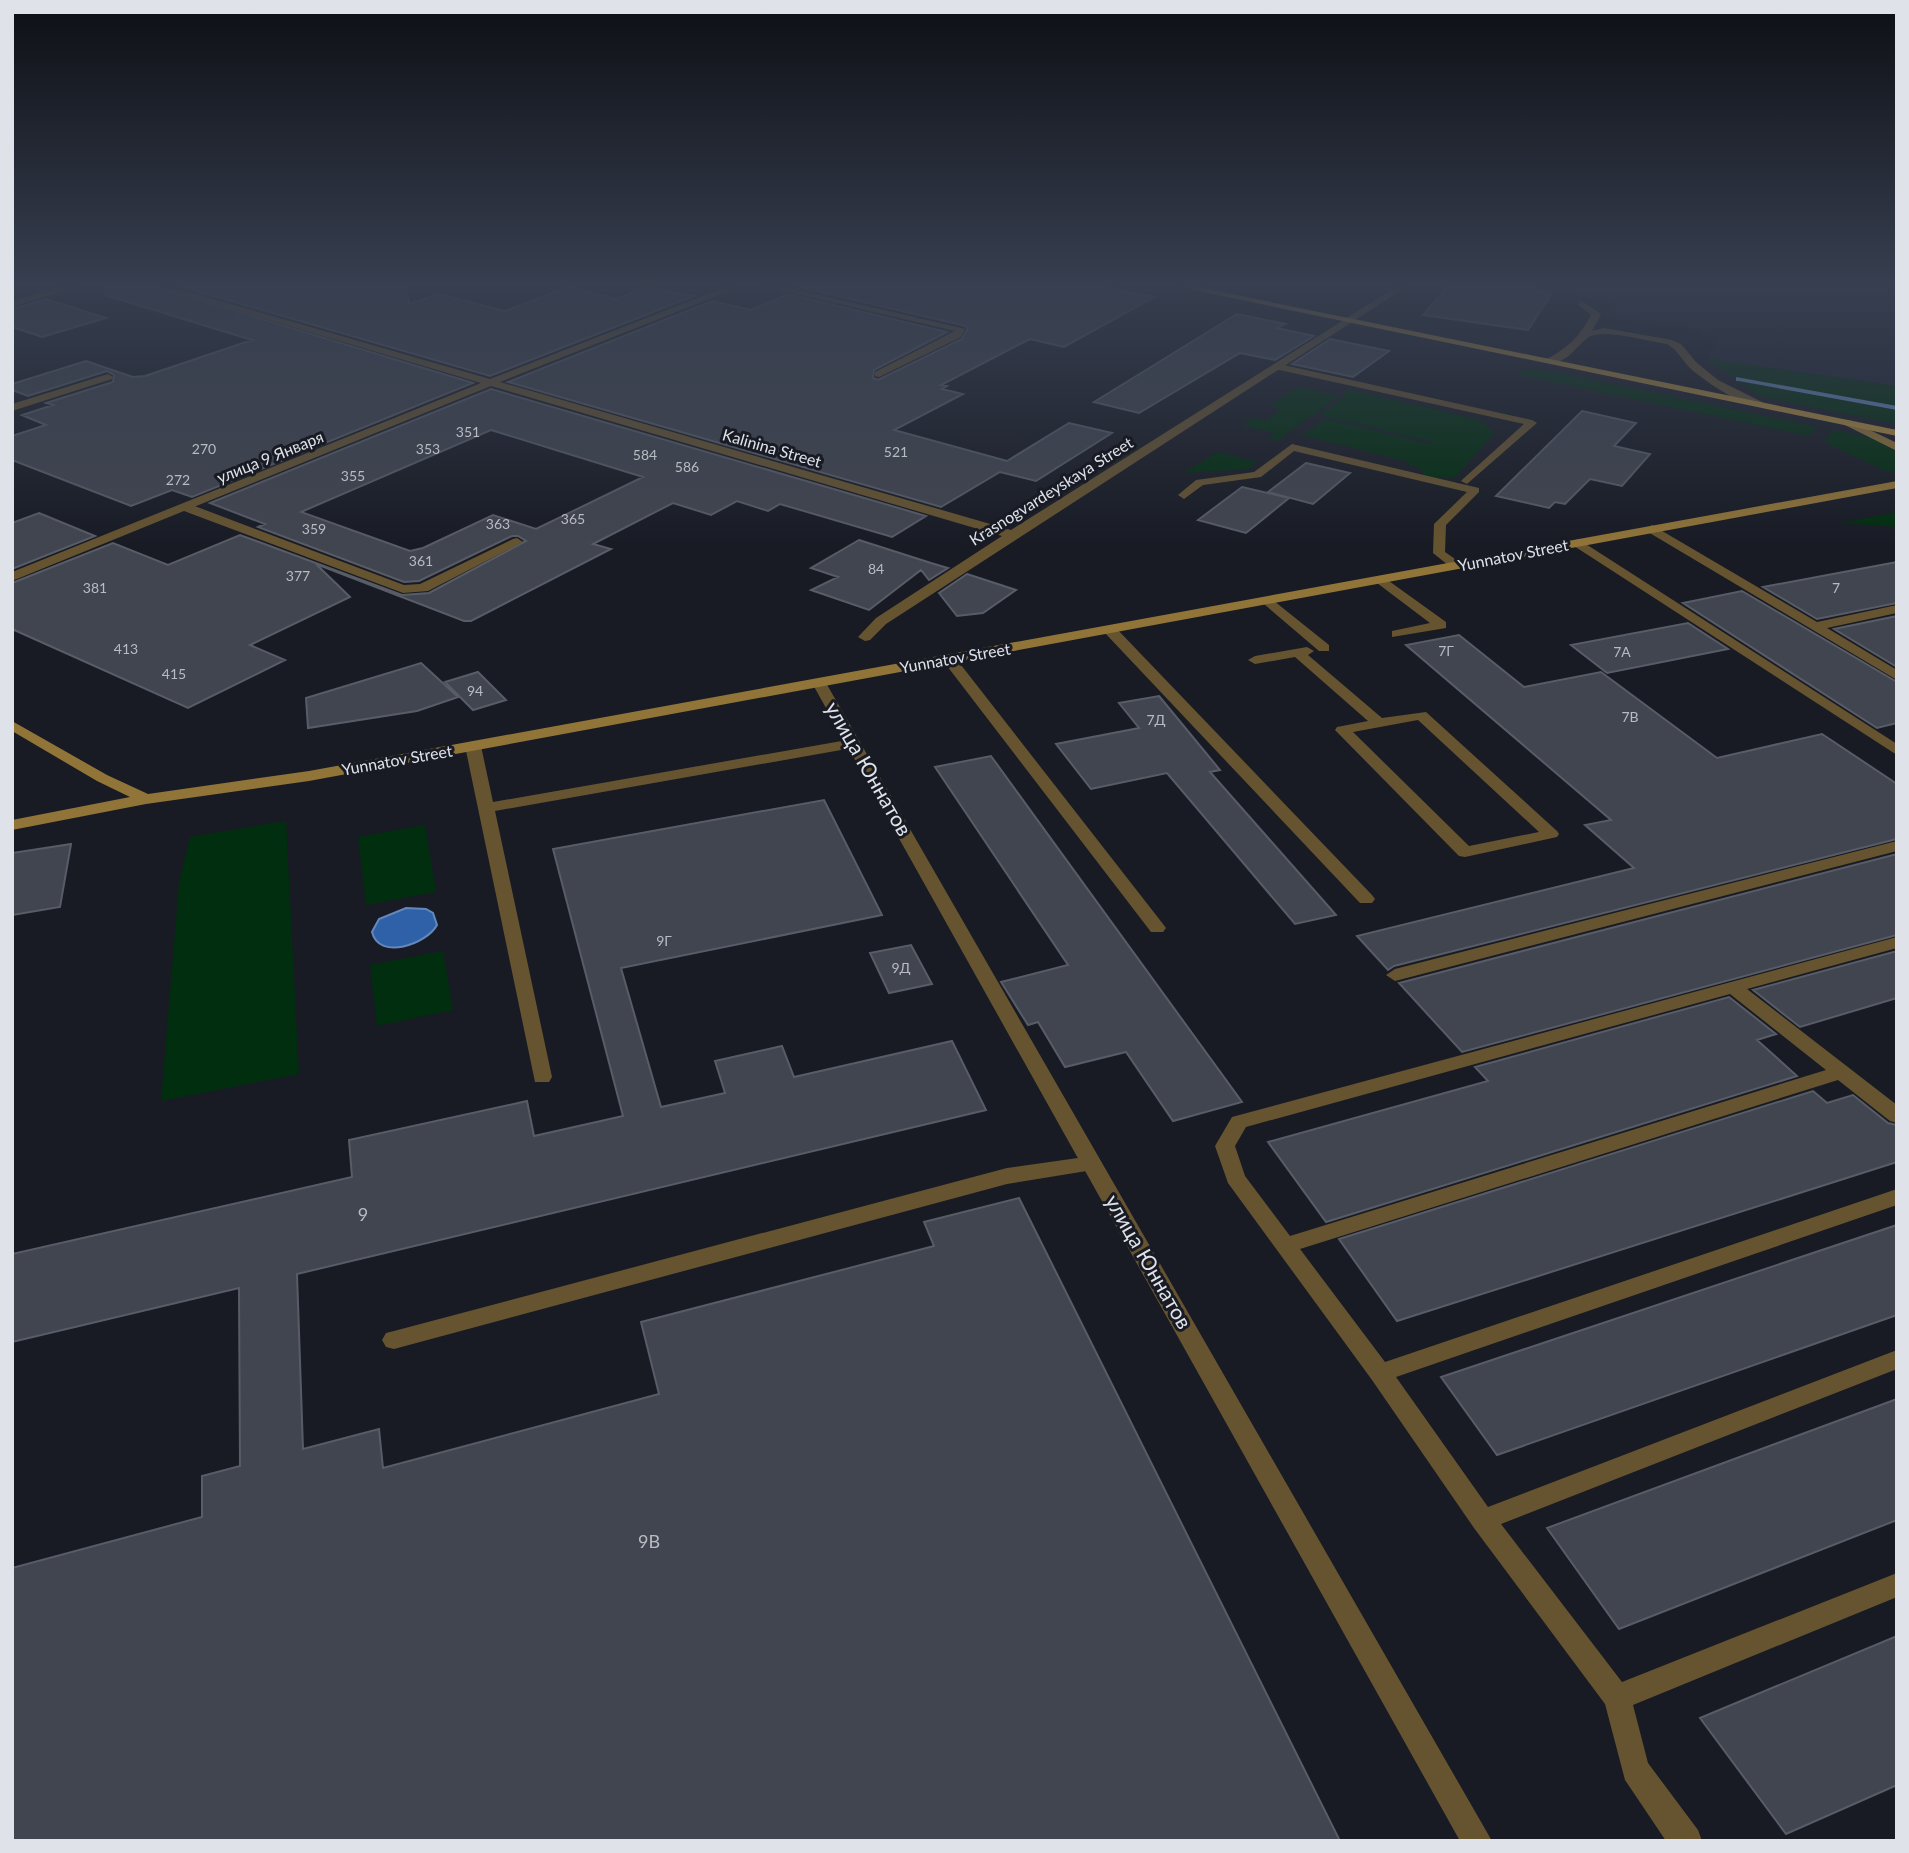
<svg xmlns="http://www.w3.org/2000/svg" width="1909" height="1853" font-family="Lato,sans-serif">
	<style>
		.built { fill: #1d2231 }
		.green { fill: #012e0f }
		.water { fill: #2f61a9; stroke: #6488bc; stroke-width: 2 }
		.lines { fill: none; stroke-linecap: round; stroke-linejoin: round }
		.stream { fill: #6488bc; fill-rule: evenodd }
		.building { fill: #41454f; stroke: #585c67; stroke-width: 2; fill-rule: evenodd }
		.lane { fill: #665430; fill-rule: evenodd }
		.street { fill: #665430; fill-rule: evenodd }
		.secondary { fill: #917438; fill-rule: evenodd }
		.primary { fill: #b28d3c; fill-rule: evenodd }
		.labels { text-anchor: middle; stroke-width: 6; stroke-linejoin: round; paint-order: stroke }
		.number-label { font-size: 14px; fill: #b8bbc2 }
		.far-street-label { font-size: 16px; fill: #dfe2e9; stroke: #181b24 }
		.near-number-label { font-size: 18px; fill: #b8bbc2 }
		.near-street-label { font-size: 21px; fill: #dfe2e9; stroke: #181b24 }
	</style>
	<rect width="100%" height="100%" fill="#181b24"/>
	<path class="built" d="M1531,287h366v99l-190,-27 11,-22 -18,-3 1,-4 -93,-14 7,-15 -85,-11z"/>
	<path class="green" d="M1707,359l190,27v38l-139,-28z
		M1525,369l26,2 266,56 -8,9 -291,-61z
		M1297,387l42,9 -62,45 -9,-2 7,-6 -32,-7 10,-8 12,3 15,-11 -11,-4z
		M1347,389l133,31 15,13 -40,44h-30l-5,-9 -14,-4 2,-2 -106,-27 24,-16 104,25 3,-2 -113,-27 22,-16z
		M1833,430c22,4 46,7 64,23v17l-9,2 -64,-30z
		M1218,452l39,10 -9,7 -64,4z
		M1897,512v15l-56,-4z
		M286,821l13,253 -138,27 18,-218 11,-46z
		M425,825l11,67 -70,13 -8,-68z
		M443,951l10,59 -76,16 -7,-61z"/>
	<path class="water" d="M406,908l20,1 7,4 4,12c-10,19 -58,36 -65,7l7,-13z"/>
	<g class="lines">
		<path class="stream" d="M1736,377l161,29v4l-158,-29h-3z"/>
	</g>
	<path class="building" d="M106,287h50l317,96 -281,114 -20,-7 -41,16 -119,-46v-24l34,-11 -24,-10 31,-10 -7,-2 67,-21 1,-7 -7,-4 -79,25 -16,-6v-6l74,-23 47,16 12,-1 107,-36 -147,-45z
		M182,287h224l3,17 30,-10 66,17 63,-24 48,12 30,-12 48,9 -204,80z
		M805,287h299l50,10 -90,50 -34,-8 -89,46 6,1 -5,3 21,5 -69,36 113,31 62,-38 43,10 -76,48 -36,-9 -59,35 -433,-125 204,-81 39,9 37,-16 159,38 -73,38 -1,8 5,2 84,-41 5,-9 -1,-4 -163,-38z
		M1447,287h84l-1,3 22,3 -24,37 -105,-15z
		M46,299l60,19 -64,19 -30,-10v-18z
		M1237,314l48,10 -8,4 37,8 -39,24 -35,-7 -101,60 -45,-11z
		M1330,339l59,12 -36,26 -61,-13z
		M491,389l435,127 -34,21 -112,-33 -12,7 -31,-10 -26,14 -38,-12 -80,41 18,5 -140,72h-7l-148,-57 34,33 -100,48 35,15 -97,48 -176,-79v-46l101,-40 55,22 72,-30 162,60 27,-2 97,-52 -8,-5h-6l-93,45 -15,1 -146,-55 7,-3 -55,-21zM491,430l152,47 -107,52 -43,-14 -70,33 -13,3 -109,-39z
		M1582,411l54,12 -22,23 36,8 -28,32 -32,-7 -25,25 -10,-2 -6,6 -53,-12z
		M1306,463l44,10 -37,31 -45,-12z
		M1242,487l47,11 -43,35 -48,-13z
		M39,513l56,23 -83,33v-46z
		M859,540l72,23 17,5 -19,12 -8,-10 -52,40 -58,-20 27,-13 -27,-9z
		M1897,562v41l-80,16 -54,-32z
		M967,574l49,16 -33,23 -26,3 -18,-23z
		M1742,591l155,91v41l-20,5 -194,-125z
		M1897,616v51l-63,-38z
		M1688,623l40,26 -121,24 -36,-28z
		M1459,635l65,52 77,-15 116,86 105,-24 75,50v55l-503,127 -6,4 -31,-34 277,-68 -49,-43 26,-5 -205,-175z
		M421,663l37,34 -41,14 -109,17 -2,-30z
		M478,672l28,28 -33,10 -28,-28z
		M1159,696l61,74 -10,2 126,143 -41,9 -128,-151 -76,16 -35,-45 83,-16 -20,-25z
		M991,756l251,346 -69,19 -47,-69 -61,15 -27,-45 -10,3 -27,-43 67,-17 -133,-198z
		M824,800l58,115 -261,53 40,139 64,-14 -10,-32 67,-15 12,31 158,-36 34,69 -689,164 6,175 76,-20 4,39 276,-74 -18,-72 293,-76 -10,-24 95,-24 321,643h-1328v-273l190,-51v-41l38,-10 -1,-178 -227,54v-88l340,-77 -3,-37 178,-39 7,35 89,-20 -70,-267z
		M71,844l-11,63 -48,8v-62z
		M1897,854v81l-435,117 -63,-69z
		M911,945l21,39 -43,9 -19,-40z
		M1897,951v47l-97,29 -47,-37z
		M1729,997l47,37 -19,6 40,36 -471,146 -58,-80 220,-61 -13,-14z
		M1813,1091l14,12 26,-8 35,28 9,2v37l-500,159 -58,-82z
		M1897,1225v90l-400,140 -56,-78z
		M1897,1399v121l-278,109 -72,-101z
		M1897,1636v149l-111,49 -86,-116z"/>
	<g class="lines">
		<path class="lane" d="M768,287h17l180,42 -4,8 -82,40 -4,-1v-4l80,-41z
			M1582,301l19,13 -9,17 12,-3 68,12 9,4 15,18 22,18 50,25c-15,10 -65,-25 -78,-37 -8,-8 -13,-19 -23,-24 -17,-2 -64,-16 -78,-7 -13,8 -21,28 -42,26v-4c22,-12 33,-23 44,-44l-14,-11z
			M1279,364l253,56 5,3 -70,61 -6,-3 2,-2 61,-55 -249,-55v-4z
			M108,374l5,3 -1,2 -100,32v-7z
			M1292,444l187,44v4l-33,33 -1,27 16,11v6h-8l-20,-16 1,-29 33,-32 -173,-41 -33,26 -58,8 -19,14 -6,-4 18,-15 58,-8z
			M184,505h8l212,80 16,-1 93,-45 4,-1 6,4 -95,49 -25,2 -219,-82z
			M1652,525l165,97 80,-17v8l-70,15 70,42v10l-249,-148 -2,-3z
			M1578,539l319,205v11l-323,-209 -2,-3z
			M1382,576l64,46v6l-54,9v-6l38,-8 -53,-40 -1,-3z
			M1269,597l60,48v6h-10l-55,-47v-6z
			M1110,626l5,1 257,268 3,4 -3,4h-12l-255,-270 -2,-3z
			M1307,647l7,4 -6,4 74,63 44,-6 131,119 2,3 -2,3 -92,20 -6,-1 -124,-126 2,-3 31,-6 -73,-64 -40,7 -7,-4 7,-4zM1418,720l121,112 -70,14 -116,-114z
			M949,655l5,1 209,268 3,4 -3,4h-12l-207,-270v-6z
			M853,739l5,2 3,3 -3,3 -363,64 57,266 -3,5h-14l-70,-336 3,-3 5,-2 8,5 12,56z
			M1897,841v10l-502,130 -9,-6 9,-6z
			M1897,937v11l-150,41 150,116v18l-7,-2 -52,-41 -538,169 85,113 512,-173v16l-501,172 92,130 409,-157v19l-396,155 121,158 275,-109v24l-264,108 15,58 50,67 4,11h-36l-41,-61 -20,-76 -131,-176 -102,-148 -144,-197 -13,-37 17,-29zM1730,994l96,76 -536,166 -45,-60 -10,-30 11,-19z
			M1092,1156l7,3 3,5 -3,5 -92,15 -613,165 -8,-2 -4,-7 4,-7 8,-2 613,-163z"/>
		<path class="street" d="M61,287h15l-64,20v-6z
			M158,287h14l318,92 236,-92h13l-239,95 511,148 385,-243h10l-520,337 -16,16 -5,1 -7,-4 18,-19 126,-82 -511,-150 -479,195v-9l469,-189z
			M819,679l7,4 666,1158h-32l-648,-1158z"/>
		<path class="secondary" d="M1849,420l48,23v8l-52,-26 -1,-2z
			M1897,481v7l-1588,293 -163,23 -134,26v-10l118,-23 -33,-16 -85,-50v-10l95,54 41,19 161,-23z"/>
		<path class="primary" d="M1179,287h18l700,143v6z"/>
	</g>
	<linearGradient id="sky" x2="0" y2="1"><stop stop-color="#0d0f14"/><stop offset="0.52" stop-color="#373f50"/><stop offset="1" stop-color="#373f50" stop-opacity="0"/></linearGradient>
	<rect width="1909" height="547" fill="url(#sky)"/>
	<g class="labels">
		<g class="number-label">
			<text x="468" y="437">351</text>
			<text x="204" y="454">270</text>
			<text x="428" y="454">353</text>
			<text x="896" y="457">521</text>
			<text x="645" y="460">584</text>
			<text x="687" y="472">586</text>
			<text x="353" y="481">355</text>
			<text x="178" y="485">272</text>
			<text x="573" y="524">365</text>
			<text x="498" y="529">363</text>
			<text x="314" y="534">359</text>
			<text x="421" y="566">361</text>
			<text x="876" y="574">84</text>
			<text x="298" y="581">377</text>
			<text x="95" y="593">381</text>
			<text x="1836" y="593">7</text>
			<text x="126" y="654">413</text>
			<text x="1446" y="656">7Г</text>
			<text x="1622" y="657">7А</text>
			<text x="174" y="679">415</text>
			<text x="475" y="696">94</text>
			<text x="1630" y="722">7В</text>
			<text x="1156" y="725">7Д</text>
			<text x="664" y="946">9Г</text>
			<text x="901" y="973">9Д</text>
		</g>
		<g class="far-street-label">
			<text transform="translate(772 448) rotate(16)" y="6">Kalinina Street</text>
			<text transform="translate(270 457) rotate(-22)" y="6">улица 9 Января</text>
			<text transform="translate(1051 491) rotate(-32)" y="6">Krasnogvardeyskaya Street</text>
			<text transform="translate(1513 555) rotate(-11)" y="6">Yunnatov Street</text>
			<text transform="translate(955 658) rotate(-10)" y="6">Yunnatov Street</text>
			<text transform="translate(397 760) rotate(-10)" y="6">Yunnatov Street</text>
		</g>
		<g class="near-number-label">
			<text x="363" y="1221">9</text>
			<text x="649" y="1548">9В</text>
		</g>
		<g class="near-street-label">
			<text transform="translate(868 769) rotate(60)" y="7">улица Юннатов</text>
			<text transform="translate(1148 1262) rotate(60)" y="7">улица Юннатов</text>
		</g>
	</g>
	<rect width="1909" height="1853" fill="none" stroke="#dfe2e9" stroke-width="28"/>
</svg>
